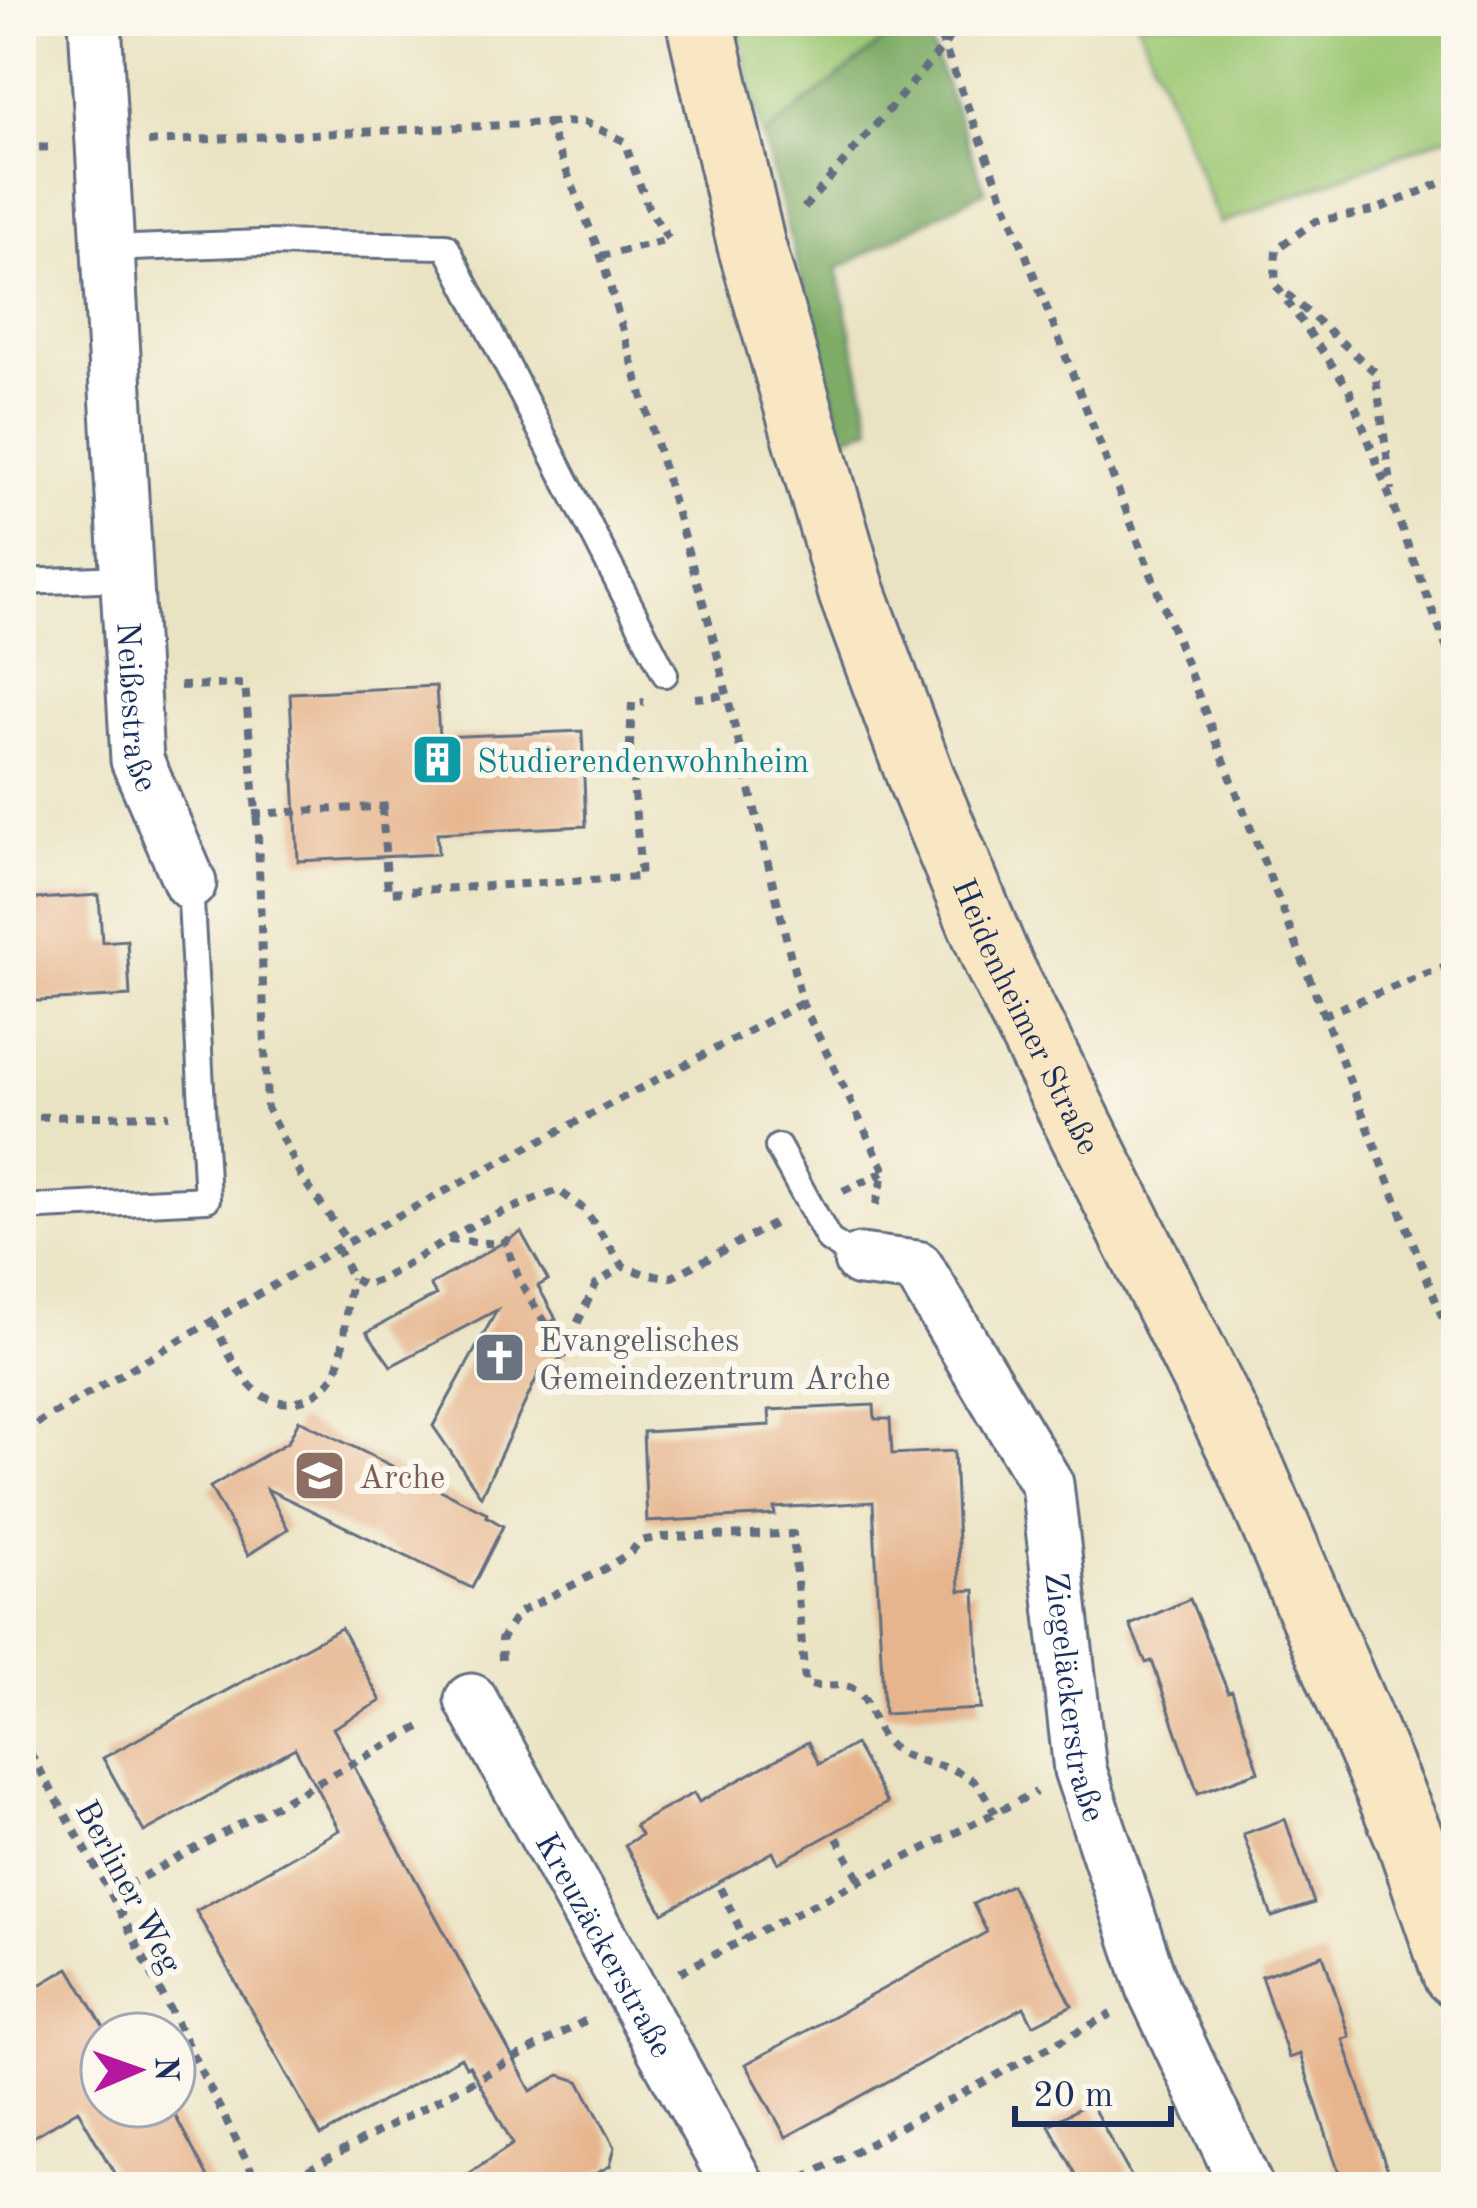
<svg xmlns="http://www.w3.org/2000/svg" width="1477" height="2208" font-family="'Old Standard TT',serif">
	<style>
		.green { fill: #9dc874; stroke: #5c7c69; stroke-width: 3 }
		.forest { fill: #7eac66; stroke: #4c6e62; stroke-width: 3 }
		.building { fill: #e6b58e }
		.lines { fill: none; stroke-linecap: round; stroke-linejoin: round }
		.lane-casing { stroke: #636e81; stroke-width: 30 }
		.street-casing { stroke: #636e81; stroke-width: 57 }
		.secondary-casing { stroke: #636e81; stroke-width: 72 }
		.path { stroke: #636e81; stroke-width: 8; stroke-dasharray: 9 9; stroke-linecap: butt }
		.lane { stroke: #fff; stroke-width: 24 }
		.street { stroke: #fff; stroke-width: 51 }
		.secondary { stroke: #f9e7c3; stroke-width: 66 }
		.labels { text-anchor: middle; stroke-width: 12; stroke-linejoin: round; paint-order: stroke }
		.street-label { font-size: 33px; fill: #1b2f5e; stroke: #fbf7ec }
		.culture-label { font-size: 33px; fill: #0d838f; stroke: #fbf7ec; text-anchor: start }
		.worship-label { font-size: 33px; fill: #5b616d; stroke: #fbf7ec; text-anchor: start }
		.education-label { font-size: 33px; fill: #785e54; stroke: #fbf7ec; text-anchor: start }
	</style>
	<rect width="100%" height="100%" fill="#fbf7ec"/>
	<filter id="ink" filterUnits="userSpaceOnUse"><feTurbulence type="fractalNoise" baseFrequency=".00833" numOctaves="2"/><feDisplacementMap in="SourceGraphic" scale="24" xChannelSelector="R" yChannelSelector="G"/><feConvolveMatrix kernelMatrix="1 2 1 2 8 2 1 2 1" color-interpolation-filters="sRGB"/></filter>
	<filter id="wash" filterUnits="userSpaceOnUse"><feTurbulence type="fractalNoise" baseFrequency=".004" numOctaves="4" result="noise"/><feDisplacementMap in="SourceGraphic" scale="48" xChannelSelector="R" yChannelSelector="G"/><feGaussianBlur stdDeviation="2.7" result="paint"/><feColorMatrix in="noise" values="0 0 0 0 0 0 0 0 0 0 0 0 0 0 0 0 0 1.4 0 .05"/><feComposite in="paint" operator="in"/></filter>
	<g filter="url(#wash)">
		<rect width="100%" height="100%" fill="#eae3c3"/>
		<path class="green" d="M736,21h173l-146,116z
			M1137,21h319v112l-236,91z"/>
		<path class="forest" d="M909,21h13l63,169 -148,79 35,158 -28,10 -81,-300z"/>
		<g id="blocks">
			<path class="building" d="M436,686l3,51 143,-6 4,95 -149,7 1,21 -140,7 -8,-168z
				M99,895l3,47 25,-2 3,56 -109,6v-102z
				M521,1232l27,48 -10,6 18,33 -9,5 20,32 -27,15 -59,125 -48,-70 64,-116 -106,56 -24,-34 69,-37 -6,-10z
				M874,1405l1,14h15l2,35 62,-3 6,140 15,-1 6,119 -97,5 -11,-212 -99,6 1,7 -128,7 -4,-90 127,-7 -1,-15z
				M299,1420l188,93 -1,3 17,10 -31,62 -205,-99 21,40 -40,26 -38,-68 78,-45z
				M1190,1599l38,93 4,-1 27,80 -61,22 -46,-132 -6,2 -16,-38z
				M341,1628l40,73 -48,27 198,363 29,-16 19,6 36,66 -5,19 -40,21h-121l64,-43 -44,-79 -3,2 -5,-10 -140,79 -125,-225 143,-81 -44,-82 -151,84 -41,-74z
				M808,1742l11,22 36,-20 32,59 -109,60 -5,-11 -110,61 -38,-68 16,-10 -6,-10 59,-32 5,9z
				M1285,1819l29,84 -42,14 -29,-83z
				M1011,1885l61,120 -39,20 -9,-18 -238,130 -40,-73 241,-132 -14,-28z
				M1323,1955l27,82 -7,2 45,133 -45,14 -43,-132 -11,4 -28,-82z
				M69,1968l39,66h-6v72h68l43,81h-91l-44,-77 -57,34v-148z
				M1090,2102l47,85h-54l-34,-62z"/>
		</g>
	</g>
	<g filter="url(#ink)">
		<use href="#blocks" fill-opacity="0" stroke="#636e81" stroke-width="3"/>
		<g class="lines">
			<defs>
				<path id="lane" d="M107,249l154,-6 185,3 219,428
					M21,582l104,-4
					M778,1147l51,93 31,20
					M21,1208l186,-9 -17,-316"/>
				<g id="street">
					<path id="s1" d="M95,21l42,739 53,123"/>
					<path id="s2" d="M860,1260l57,7 130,217 33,286 74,221 93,196"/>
					<path id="s3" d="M471,1700l268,487"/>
				</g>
				<g id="secondary">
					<path id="s4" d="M700,21l51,223 101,348 71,191 75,180 253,506 159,370 46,134"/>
				</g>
			</defs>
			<use href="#lane" class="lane-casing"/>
			<use href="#street" class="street-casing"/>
			<use href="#secondary" class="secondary-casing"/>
			<path class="path" d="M958,21l-14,25 512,1306
				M547,123l37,-1 40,19 24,66 21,33 -68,16
				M148,142l399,-19 54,133 111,377 90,370 83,168 -11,40
				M21,148l34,-1
				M1456,177l-83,34 -57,10 -40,28 -1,35 74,105 107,284
				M1453,178l-1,126 4,18
				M804,208l140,-162 -11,-25
				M1287,294l88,78 17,118
				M180,686l65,-2 13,152 9,272 35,70 46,64
				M695,698l32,-3
				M382,807l6,85 253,-15 -11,-132 2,-42 12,-1
				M253,814l137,-8
				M1323,1015l133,-53
				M21,1117l148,-2
				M843,1191l41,-19
				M448,1240l53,4 6,-4c7,45 36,75 58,114
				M337,1248l15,31 13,6 17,-6 94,-56 82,-33 27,20 38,56 22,8 27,3 109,-57
				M213,1321c17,35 39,94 88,79 14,-4 29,-15 35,-29 12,-29 7,-62 16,-92
				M550,1366l8,-2 38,-80 27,-18
				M21,1433l316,-185 465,-245
				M502,1660l-1,-20 17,-27 86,-44 27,-17 9,-11 22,-4 131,-3 12,149c17,8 39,-5 54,10 14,13 13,36 28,50 23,23 61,18 87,38 8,7 15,23 21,32
				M21,1737l90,157 149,293
				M837,1838l24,43
				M720,1888l25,51
				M111,1894l315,-170
				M680,1972l356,-180
				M276,2187l316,-170
				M788,2187l323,-173"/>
			<use href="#lane" class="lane"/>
			<use href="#street" class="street"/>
			<use href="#secondary" class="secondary"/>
		</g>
	</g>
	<defs>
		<symbol id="building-square" viewBox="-11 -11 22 22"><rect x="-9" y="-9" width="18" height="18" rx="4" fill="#0f9aa8" stroke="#fbf7ec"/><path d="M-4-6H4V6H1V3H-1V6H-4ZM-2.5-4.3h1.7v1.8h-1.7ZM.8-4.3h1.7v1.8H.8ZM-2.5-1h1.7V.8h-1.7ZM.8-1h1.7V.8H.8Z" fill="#fff"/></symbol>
		<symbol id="church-square" viewBox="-11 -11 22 22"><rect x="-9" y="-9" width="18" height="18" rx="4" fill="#6b7280" stroke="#fbf7ec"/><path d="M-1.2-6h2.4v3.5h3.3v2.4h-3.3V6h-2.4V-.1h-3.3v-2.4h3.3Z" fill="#fff"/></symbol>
		<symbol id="school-square" viewBox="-11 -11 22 22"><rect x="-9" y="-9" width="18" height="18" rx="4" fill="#8d6e63" stroke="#fbf7ec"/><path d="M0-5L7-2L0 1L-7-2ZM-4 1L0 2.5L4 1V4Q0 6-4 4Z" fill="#fff"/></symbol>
	</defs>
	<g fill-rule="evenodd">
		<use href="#building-square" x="408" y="730" width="59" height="59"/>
		<use href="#church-square" x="470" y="1328" width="59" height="59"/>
		<use href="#school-square" x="290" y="1446" width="59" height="59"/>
	</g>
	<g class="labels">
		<g class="street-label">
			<text dy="12" stroke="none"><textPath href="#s1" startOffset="687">Neißestraße</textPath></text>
			<text dy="12" stroke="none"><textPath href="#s4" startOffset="1050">Heidenheimer Straße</textPath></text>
			<text dy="12" stroke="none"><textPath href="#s2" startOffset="525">Ziegeläckerstraße</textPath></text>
			<text transform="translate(130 1886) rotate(62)" y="12">Berliner Weg</text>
			<text dy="12" stroke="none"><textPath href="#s3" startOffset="279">Kreuzäckerstraße</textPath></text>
		</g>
		<g class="culture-label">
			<text x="477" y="772">Studierendenwohnheim</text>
		</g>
		<g class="worship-label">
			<text x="539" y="1351">Evangelisches<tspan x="539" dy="38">Gemeindezentrum Arche</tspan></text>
		</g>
		<g class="education-label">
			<text x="359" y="1488">Arche</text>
		</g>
	</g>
	<rect width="1477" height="2208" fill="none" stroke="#fbf7ec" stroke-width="72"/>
	<g transform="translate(138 2070) rotate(88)"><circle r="57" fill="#fbf7ec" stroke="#a1a7b3" stroke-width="3"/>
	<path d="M0-9L21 45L0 30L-21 45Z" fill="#b5179e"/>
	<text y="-18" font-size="33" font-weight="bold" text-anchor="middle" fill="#1b2f5e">N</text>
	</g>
	<path d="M1015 2106v18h156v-18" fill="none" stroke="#1b2f5e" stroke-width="6"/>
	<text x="1033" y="2106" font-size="36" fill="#1b2f5e" stroke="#fbf7ec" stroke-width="9" paint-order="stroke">20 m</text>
</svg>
